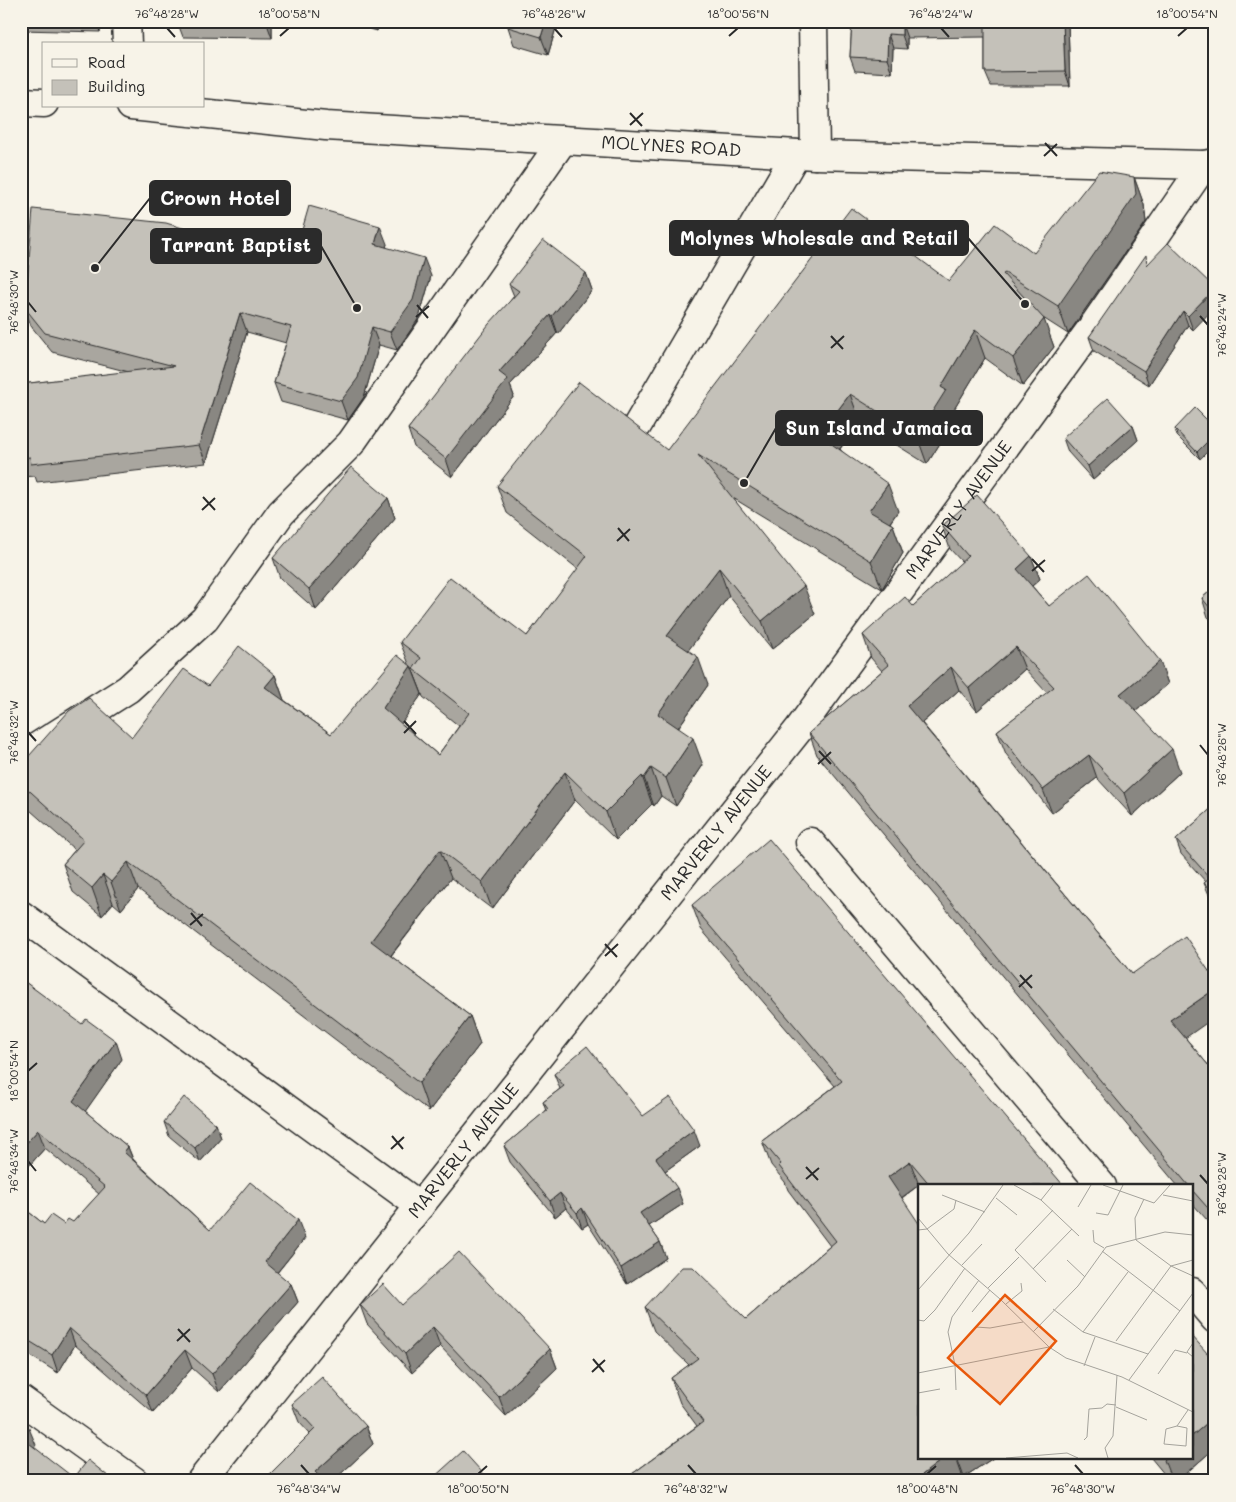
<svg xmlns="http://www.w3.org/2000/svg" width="1236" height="1502" font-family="Mali,sans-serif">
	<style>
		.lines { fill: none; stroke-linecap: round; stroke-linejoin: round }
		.minor-casing { stroke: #2b2b2b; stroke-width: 31 }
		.major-casing { stroke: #2b2b2b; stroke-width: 31 }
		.minor { stroke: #f7f3e8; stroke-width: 28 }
		.major { stroke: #f7f3e8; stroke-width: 28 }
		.wall { fill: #a9a69f; stroke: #2b2b2b; fill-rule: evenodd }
		.shaded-wall { fill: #898782; stroke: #2b2b2b }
		.building { fill: #c4c1b9; stroke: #2b2b2b }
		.ticks { fill: none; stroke: #2b2b2b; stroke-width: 2 }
		.labels { text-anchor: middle; stroke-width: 4; stroke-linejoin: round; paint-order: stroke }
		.street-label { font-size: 18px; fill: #2b2b2b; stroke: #f7f3e8 }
		.inset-road { fill: none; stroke: #a5a39c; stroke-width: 1 }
		.view { fill: #e8590c; fill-opacity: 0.15; stroke: #e8590c; stroke-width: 2.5 }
		.inset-edge { fill: none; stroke: #2b2b2b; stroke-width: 2.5 }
		.leader { fill: none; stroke: #2b2b2b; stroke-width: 2 }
		.callout-dot { fill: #2b2b2b; stroke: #f7f3e8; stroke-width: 2 }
		.callout { fill: #2b2b2b; stroke: #2b2b2b; stroke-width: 2 }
		.callout-label { font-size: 19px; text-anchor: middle; font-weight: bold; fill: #fff }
		.neatline { fill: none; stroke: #2b2b2b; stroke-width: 2 }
		.ticks-label { font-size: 12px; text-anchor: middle; fill: #2b2b2b }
	</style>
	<rect width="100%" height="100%" fill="#f7f3e8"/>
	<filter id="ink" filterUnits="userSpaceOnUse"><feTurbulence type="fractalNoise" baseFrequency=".02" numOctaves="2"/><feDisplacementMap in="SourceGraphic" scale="10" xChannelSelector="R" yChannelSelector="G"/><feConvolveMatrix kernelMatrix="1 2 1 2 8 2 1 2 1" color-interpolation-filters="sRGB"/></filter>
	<g filter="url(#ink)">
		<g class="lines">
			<defs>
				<g id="minor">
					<path d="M126,21l1,23"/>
					<path d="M813,21l2,134"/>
					<path d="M637,426l159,-272"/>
					<path d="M21,757l107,-68 77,-70 76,-106 70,-70 212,-303"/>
					<path d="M810,842l292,344"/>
					<path d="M21,915l399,291"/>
					<path d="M1192,1292l23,27"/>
					<path d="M21,1400l113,81"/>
					<path id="s1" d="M201,1481l598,-752 297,-407 108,-157"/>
				</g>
				<g id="major">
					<path d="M21,102l23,1"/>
					<path id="s2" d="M131,106l195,20 489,29 389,10 11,-2"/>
				</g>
			</defs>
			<use href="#minor" class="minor-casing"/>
			<use href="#major" class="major-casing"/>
			<use href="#minor" class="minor"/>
			<use href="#major" class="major"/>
		</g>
		<path class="wall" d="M21,21h79v11l-79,-2z
			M177,21h95v17l-89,-1z
			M343,21h36l-2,10z
			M510,21h48l-10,34 -34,-10 -6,-18z
			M852,21h216l2,65h-79l-6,-14v-35l-78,1v11l-14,-1 -1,25 -37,-2 -5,-14z
			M1134,177l10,28 2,17 -78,112 -25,-16 11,29 -31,39 -38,-28 -32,53 3,7 -29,46 -67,-42 -20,27 58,62 -8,12 3,2 10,28 -21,36 -149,-91 82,116 -43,35 -43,-53 -41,54 20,35 -30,43 25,37 -27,41 -15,-10 -7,10 -2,-2 -36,36 -41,-40 -83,109 -41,-31 -60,78 79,60 10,28 -51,67 -291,-222 -17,21 -8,-7 -11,13 -29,-24 -10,-28 12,-14 -53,-47 -1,-3v-35l111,-28 76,-51 67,-11 9,25 47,34 78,-70 -9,-22 127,-6 51,-67 -71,-56 -10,-27 170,-36 282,-169 85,-28zM413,671l10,26 36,29 -21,29 -37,-32 21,-29z
			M387,244l-1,3 45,29 -12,42 -22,32 -18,-5 -15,52 -16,23 -67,-18 -7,-19 12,-40 -39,-11 -41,131 -169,19 -2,-6 -14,1v-93l108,-12 -77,-20 -21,-26 -6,-18z
			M1149,263l66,25 -22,42 -5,-5 -39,60 -55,-34 -5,-14z
			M586,273l6,17 -34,44 -1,-1 -47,52 4,11 -62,81 -38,-30 -6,-18 106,-133 -5,-12z
			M1133,426l5,14 -45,40 -25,-28 -5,-14z
			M1215,428l-15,31 -23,-23 -2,-7z
			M388,498l7,20 -79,92 -36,-32 -7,-20z
			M942,526l89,30 9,23 -8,7 17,20 111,55 8,23 -32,27 44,61 -48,44 -35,-38 -45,35 -46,-59 -9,-23 50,-38 -22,-24 -48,42 -18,-21 -37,33 287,343 6,-5v168l-23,-26v-17h-14l-361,-431 -8,-22 73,-62 -11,-13 -8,-23 50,-29 49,-44 -12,-13z
			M1215,587v37l-7,-7 -6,-19z
			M1215,805v97l-5,-5 -6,-14 2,-1 -25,-28 -5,-14z
			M692,905l372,281h-144l-1,-1 -17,13 18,260h73l-29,19 -2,-2 -7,6h-326l-1,-4 69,-51 -17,-23 -9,-25 18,-13 -35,-34 -9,-24 101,12 84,-73 -42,-56 -3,-8 -14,-17 -9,-24 73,-55 -134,-157z
			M21,979l101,80 -37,52 43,36 5,12 77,71 95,8 -28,35 14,11 7,18 -79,90 -27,-24 -39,45 -78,-68 -17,28 -37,-23v-144l23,18h20l9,-2 26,-28 -54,-46 -18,20 -6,-5z
			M554,1074l89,42 57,30 -35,25 18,33 -34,22 11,16 6,16 -39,26 -39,-60 -6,4 -16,-20 -11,9 -45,-55 -6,-16 42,-35 -3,-9 17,-13z
			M164,1122l52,2 5,14 -21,24 -31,-26z
			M360,1305h42l148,44 7,19 -51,48 -66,-70 -28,27 -45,-49z
			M1215,1362v86l-38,33h-7l-19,-23h41z
			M292,1404l74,22 7,18 -40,37h-70l47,-47 -11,-12z"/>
		<path class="shaded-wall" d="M96,21h4v11z
			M266,21h6v17z
			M373,21h6l-2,10z
			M546,21h12l-10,34 -7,-18z
			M1063,21h5l2,65 -5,-15z
			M902,24l5,14v11l-5,-14z
			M888,34l5,14 -1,25 -5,-14z
			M1134,177l10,28 2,17 -78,112 -10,-28z
			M380,226l7,18 -5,19 -7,-19z
			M424,258l7,18 -12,42 -22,32 -7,-18z
			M586,273l6,17 -34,44 -6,-18z
			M1215,288v19l-22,23 -5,-14z
			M1183,311l5,14 -39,60 -5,-14z
			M240,313l7,19 -41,131 -7,-18z
			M550,315l7,18 -47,52 4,11 -62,81 -6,-18 53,-87z
			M1044,319l10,28 -31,39 -10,-28z
			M372,327l7,18 -15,52 -16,23 -7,-19z
			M975,330l10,28 -32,53 3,7 -29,46 -10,-28 24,-49z
			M850,394l10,28 -31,41 -10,-28z
			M1133,426l5,14 -45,40 -5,-14z
			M1215,434v10l-15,15 -3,-7z
			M888,484l10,27 -19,27 -10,-27z
			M388,498l7,20 -79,92 -7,-21z
			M893,525l10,28 -21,36 -11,-28z
			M1031,556l9,23 -15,13 -8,-23z
			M719,568l10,28 -51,68 -11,-28z
			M804,586l11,28 -43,35 -10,-28z
			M1016,647l9,22 -48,42 -8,-23z
			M698,657l10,28 -40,57 -10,-28z
			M1160,661l8,23 -39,33 -9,-23z
			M411,666l11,28 -29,41 -10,-27z
			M951,667l8,23 -44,39 -8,-23z
			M275,675l10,28 -20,-16z
			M693,738l10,27 -27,41 -10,-28z
			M1172,749l8,23 -48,44 -8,-23z
			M1089,755l8,23 -45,35 -9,-23z
			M651,768l10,28 -7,10 -10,-28z
			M565,772l10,28 -83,109 -10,-27z
			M642,776l10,28 -36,36 -10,-28z
			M440,850l11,28 -70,90 -10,-27z
			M128,862l10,27 -17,21 -10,-28z
			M103,875l10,28 -11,13 -10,-28z
			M1215,989v28l-37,26 -8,-23z
			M470,1016l10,28 -51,67 -10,-28z
			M116,1041l6,18 -42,60 -7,-18z
			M216,1124l5,14 -21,24 -5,-14z
			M38,1130l7,18 -18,20 -6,-17v-2z
			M694,1130l6,16 -39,28 -5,-16z
			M128,1147l7,18 -11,-13z
			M910,1161l9,24 -22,16 -9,-24z
			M677,1188l6,16 -37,24 -6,-15z
			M560,1193l6,15 -11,9 -5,-16z
			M582,1208l6,16 -6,4 -5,-15z
			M298,1220l7,18 -34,42 -6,-18z
			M660,1242l6,16 -39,26 -6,-16z
			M291,1284l7,18 -79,90 -7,-18z
			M433,1327l7,19 -28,27 -7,-19z
			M69,1328l6,17 -17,28 -6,-18z
			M550,1349l7,19 -51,48 -7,-19z
			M185,1350l7,18 -39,45 -7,-18z
			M1215,1416v32l-38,33h-5l-8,-21 2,-2h26v-22z
			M28,1426l8,19 -8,11 -7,-17v-3z
			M366,1426l7,18 -40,37h-15l-3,-9z
			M944,1458h12l6,17 -7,6h-41z
			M957,1458h36l-29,19z"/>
		<path class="building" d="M510,21h36l-5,16 -33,-10z
			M852,21h211l2,50 -80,1v-49l-83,1v11l-14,-1 -1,25 -37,-2z
			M1099,171l35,6 2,17 -78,112 -53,-33 -2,1 41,45 -31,39 -38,-28 -34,57 5,3 -29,46 -67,-42 -31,41 69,49 -19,27 24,14 -22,36 -173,-106 106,131 -42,35 -43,-53 -52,68 31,21 -40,57 35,24 -27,40 -15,-10 -7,10 -2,-2 -36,36 -41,-40 -83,110 -42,-32 -69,91 99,75 -51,67 -291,-221 -17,20 -8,-7 -11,13 -29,-24 21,-24 -63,-57v-18l48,-54 20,-13 43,39 52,-68 24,17 31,-40 36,29 -10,12 66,47 66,-79 14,11 -28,42 55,47 31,-42 -56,-44 8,-11 -21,-16 50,-65 77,59 60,-80 -90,-70 82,-104 88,68 184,-242 98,73 46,-57 39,29z
			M309,206l71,20 -5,18 49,14 -11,42 -23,32 -18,-5 -14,51 -17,23 -67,-18 17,-56 -51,-14 -41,132 -168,19 -1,-7 -9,1v-74l153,-18 -129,-33 -20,-25 8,-99 133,14 127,38z
			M543,240l43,33 -34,43 -2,-1 -51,57 9,7 -62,80 -38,-30 81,-105 30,-33 -10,-7z
			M1168,243l47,45 -27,28 -5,-5 -39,60 -55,-34 57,-82 1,10z
			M1108,398l25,28 -45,40 -25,-28z
			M1195,408l20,20v6l-18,18 -22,-23z
			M351,467l37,31 -79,91 -36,-31z
			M977,495l54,61 -14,13 32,37 40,-32 71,87 -40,33 52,55 -48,44 -35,-38 -46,35 -46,-59 57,-44 -38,-40 -47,41 -18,-21 -44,39 225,268 53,-38 30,44v9l-45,31 39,46 6,-5v155l-23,-26v-4h-3l-380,-453 80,-68 -26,-30 42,-38 8,9 55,-50 -26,-30z
			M1215,587v27l-13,-16z
			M1215,805v88l-11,-10 6,-5 -34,-38z
			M769,839l295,347h-133l-21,-25 -22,16 32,48v233h24l-30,23h-283l-3,-4 75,-55 -32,-44 27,-20 -53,-51 37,-40h11l53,52 90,-78 -57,-75 2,-2 -19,-23 80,-60 -150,-176z
			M21,979l61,45 4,-5 30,22 -43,60 55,46 -4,5 86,78 40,-48 48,38 -33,42 26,22 -79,90 -27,-24 -39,45 -77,-67 -17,27 -31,-19v-130l23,18 7,-9 13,9 4,-5 5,3 32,-35 -67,-57 -17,19z
			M587,1046l56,70 27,-19 24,33 -38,28 21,30 -37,25 20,29 -39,26 -39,-60 -5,5 -17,-20 -10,8 -46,-55 44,-37 -5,-7 21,-16 -10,-12z
			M184,1097l32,27 -21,24 -31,-26z
			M459,1252l91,97 -51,48 -66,-70 -28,27 -45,-49 23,-21 19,21z
			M1192,1336l23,26v54l-23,20z
			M322,1377l44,49 -51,46 9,9h-61l52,-52 -23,-25z
			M21,1421l7,5 -7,10z
			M21,1437l53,41 14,-18 26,21h-93z
			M463,1451l27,30h-56l-2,-2z"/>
	</g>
	<path class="ticks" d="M167,28l8,9M554,28l8,9M941,28l8,9M280,36l9,-8M729,36l9,-8M1178,36l9,-8M630,113l12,13M630,125l13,-12M1045,143l12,13M1044,156l13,-12M28,302l8,10M417,305l11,13M1200,316l8,9M416,317l13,-11M831,336l12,13M831,348l13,-12M203,497l12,13M202,510l13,-12M618,528l11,13M617,541l13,-12M1032,559l12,13M1032,571l13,-11M404,721l12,13M28,732l8,9M404,733l12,-12M1200,745l8,10M819,751l12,13M818,764l13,-12M191,913l11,13M190,925l13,-11M605,944l12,13M605,956l13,-12M1020,975l12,13M1019,987l13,-12M28,1071l9,-8M392,1136l11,13M391,1149l13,-12M28,1161l8,10M806,1167l12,13M1200,1175l8,9M806,1179l13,-11M178,1329l12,13M177,1341l13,-12M593,1359l11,13M592,1372l13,-12M301,1465l8,9M688,1465l8,9M1075,1465l8,9M478,1474l9,-8M927,1474l9,-8"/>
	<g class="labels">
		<g class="street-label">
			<text dy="6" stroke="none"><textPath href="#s2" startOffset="542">MOLYNES ROAD</textPath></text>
			<text dy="6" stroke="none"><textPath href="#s1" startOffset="1232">MARVERLY AVENUE</textPath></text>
			<text dy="6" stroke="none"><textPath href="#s1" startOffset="828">MARVERLY AVENUE</textPath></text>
			<text dy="6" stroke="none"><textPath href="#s1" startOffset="422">MARVERLY AVENUE</textPath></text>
		</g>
	</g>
	<g transform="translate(918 1184)">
		<rect width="275" height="275" fill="#f7f3e8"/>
		<path class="inset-road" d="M96,1l27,15 38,36M185,1l51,18 16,-18M24,11l43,17M245,11l30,6M78,14l21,17M226,15l-9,19 1,22 35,26 22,10M123,16l12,-15M160,23l13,-22M178,29l12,2 15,-30M0,34l30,36 52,45 49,48 17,11 56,19 71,35M0,46l9,-1 27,-20 2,-9M175,46l1,12 10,6M184,67l78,60M149,76l18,17M44,81l20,-21M115,85l39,-40M128,98l-31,-32 38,-40M70,104l31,-31M0,106l51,-57 34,-48M88,120l16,-13 -1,-8M135,125l30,23 65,22M54,128l18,-22M0,136l6,1 11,-11 30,-42M58,143l14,1 33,-6M115,148l45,-46 28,-39 59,-15 28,3M165,148l45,-60M198,157l55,-75 22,-6M275,159l-6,9 6,5M166,182l11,-29M0,189l131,-26M240,190l17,-24 12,3M211,196l64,-87M38,206l-1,-25 -7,-33 4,-15 27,-37M0,209l22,-4M198,223l31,13M259,242l-11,3 -2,15 22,2 1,-18 -10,-2 11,-16M166,256l3,-3 2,-28 13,-1 5,-4 9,1M88,274l61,-5 11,5M190,274l-3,-10 8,-12 4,-61"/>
		<path class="view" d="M87,111l51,46 -56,63 -52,-46z"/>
		<rect width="275" height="275" class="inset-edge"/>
	</g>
	<path class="leader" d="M95 268L150 198M1025 304L968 238M357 308L321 246M744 483L776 428"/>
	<g class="callout-dot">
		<circle cx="95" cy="268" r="5"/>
		<circle cx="1025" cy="304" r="5"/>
		<circle cx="357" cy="308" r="5"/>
		<circle cx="744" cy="483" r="5"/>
	</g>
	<g class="callout">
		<rect x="150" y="181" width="140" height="34" rx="5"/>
		<rect x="670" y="221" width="298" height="34" rx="5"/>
		<rect x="151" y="229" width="170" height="34" rx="5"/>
		<rect x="776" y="411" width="206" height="34" rx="5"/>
	</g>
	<g class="callout-label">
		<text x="220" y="205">Crown Hotel</text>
		<text x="819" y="245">Molynes Wholesale and Retail</text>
		<text x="236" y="252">Tarrant Baptist</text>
		<text x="879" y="435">Sun Island Jamaica</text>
	</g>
	<rect width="1236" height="1502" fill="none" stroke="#f7f3e8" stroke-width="55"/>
	<rect x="42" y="42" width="162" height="65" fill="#f7f3e8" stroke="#a5a39c"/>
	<rect x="52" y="59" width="25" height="8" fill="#f7f3e8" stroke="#a5a39c"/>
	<text x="88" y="68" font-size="15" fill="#2b2b2b">Road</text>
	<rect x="52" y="80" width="25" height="15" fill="#c4c1b9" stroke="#a5a39c"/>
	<text x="88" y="92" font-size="15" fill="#2b2b2b">Building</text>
	<rect x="28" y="28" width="1180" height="1446" class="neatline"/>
	<g class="ticks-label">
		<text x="167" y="18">76°48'28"W</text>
		<text x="289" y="18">18°00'58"N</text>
		<text x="554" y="18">76°48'26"W</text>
		<text x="738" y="18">18°00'56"N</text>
		<text x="941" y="18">76°48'24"W</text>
		<text x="1187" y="18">18°00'54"N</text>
		<text transform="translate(14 302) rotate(-90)" y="4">76°48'30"W</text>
		<text transform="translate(1222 325) rotate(-90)" y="4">76°48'24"W</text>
		<text transform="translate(14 732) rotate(-90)" y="4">76°48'32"W</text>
		<text transform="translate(1222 755) rotate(-90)" y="4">76°48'26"W</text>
		<text transform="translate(14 1071) rotate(-90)" y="4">18°00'54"N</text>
		<text transform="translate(14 1161) rotate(-90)" y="4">76°48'34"W</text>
		<text transform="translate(1222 1184) rotate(-90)" y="4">76°48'28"W</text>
		<text x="309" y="1493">76°48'34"W</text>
		<text x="478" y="1493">18°00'50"N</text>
		<text x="696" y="1493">76°48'32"W</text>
		<text x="927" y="1493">18°00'48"N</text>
		<text x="1083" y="1493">76°48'30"W</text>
	</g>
</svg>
